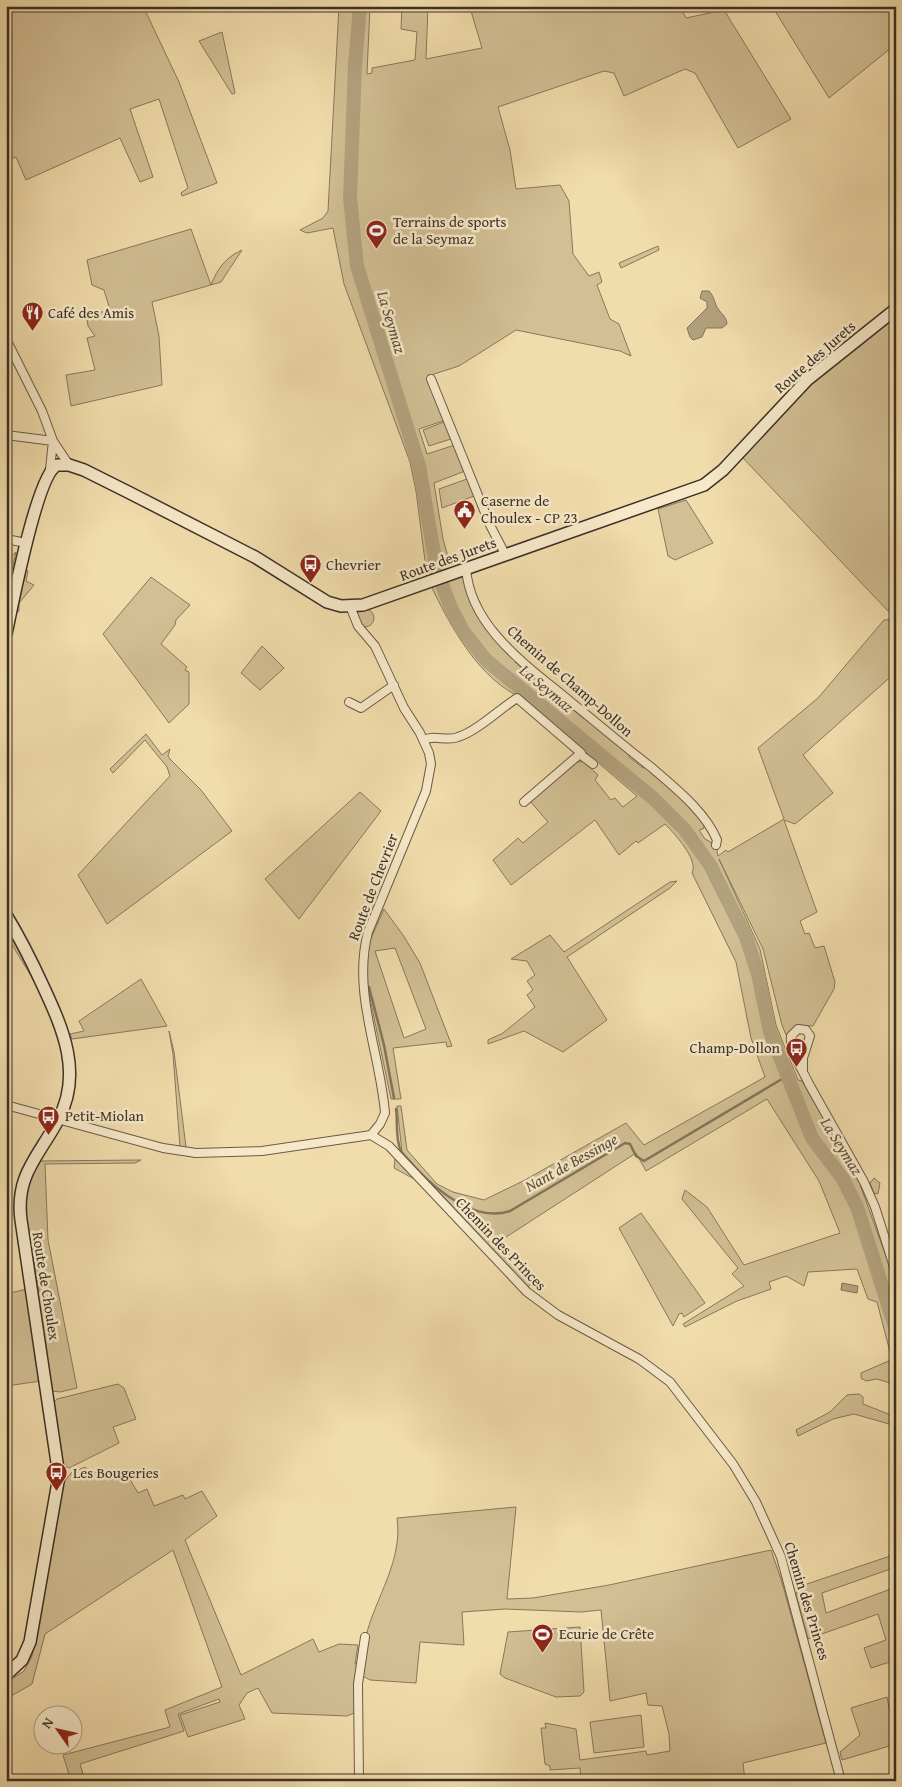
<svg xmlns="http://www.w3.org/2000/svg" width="902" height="1787" font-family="'Gentium Book Plus',serif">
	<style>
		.green { fill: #d2bf94; stroke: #87785d; fill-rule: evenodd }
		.water { fill: #b3a27e; stroke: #83745b }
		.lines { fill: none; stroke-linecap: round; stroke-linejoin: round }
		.stream { stroke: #83745b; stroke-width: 2.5 }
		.river { stroke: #b3a27e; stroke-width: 14 }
		.street-casing { stroke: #695b47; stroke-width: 10 }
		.secondary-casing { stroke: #3c3026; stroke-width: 14 }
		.street { stroke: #f6e8c8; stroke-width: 8 }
		.secondary { stroke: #f6e8c8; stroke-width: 11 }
		.labels { text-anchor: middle; stroke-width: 5; stroke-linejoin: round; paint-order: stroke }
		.poi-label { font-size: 15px; fill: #3c3026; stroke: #f6e8c8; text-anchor: start }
		.street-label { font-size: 15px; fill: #3c3026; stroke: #f6e8c8 }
		.water-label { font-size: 16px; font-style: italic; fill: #5a4c3c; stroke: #f6e8c8 }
	</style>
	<rect width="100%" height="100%" fill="#f1dcab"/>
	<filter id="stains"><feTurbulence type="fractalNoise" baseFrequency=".004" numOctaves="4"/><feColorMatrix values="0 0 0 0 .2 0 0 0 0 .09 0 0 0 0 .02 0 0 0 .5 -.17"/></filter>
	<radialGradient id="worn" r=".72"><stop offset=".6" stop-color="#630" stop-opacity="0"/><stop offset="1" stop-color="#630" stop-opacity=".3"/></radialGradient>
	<path class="green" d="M6,6h137l36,76 38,101 -35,13 -1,-3 7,-5 -29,-89 -29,10 23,68 -13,5 -20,-44 -94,42 -10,-23 -10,4z
		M339,6h31l-3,68 5,-1v-5l43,-8 2,-28 -16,-3 1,-23h26l-2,53 56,-11 -11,-37 15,-5h194l6,12 38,-8 67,109 -53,29 -43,-75 -10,-4 -61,27 -10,-23 -10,-2 -106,36 12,43 6,39 44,-4 9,16 4,53 16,22 10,-4 3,10 -5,3 13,34 9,5 12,32 -11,-5 -104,-21 -57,36 -28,9 18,44 -30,10 8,25 28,-9 10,26 -31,12 9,56 7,25 -4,1 1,4 -20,7 -11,-85 -6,-29 -66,-178 -11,-56 -26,5 -7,-3 23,-12 5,-7z
		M772,6h124v38l-67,54z
		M222,32l13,61 -3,1 -33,-53z
		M191,229l20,56c6,-16 15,-28 31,-35l-21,32 -69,20 7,34 3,49 -91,21 -5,-31 29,-5 -8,-32 8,-2 -7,-10 -2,-13 8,-2 17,2 -7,-23 -12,-5 -5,-25z
		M658,246l1,4 -38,18 -2,-5z
		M891,321l5,5v274l-8,11 -145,-153 54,-61 23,-22z
		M444,422l7,17 -22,7 -6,-16z
		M467,479l7,17 -32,12 -3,-19z
		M686,500l27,43 -38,17 -7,-4 -10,-47z
		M16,552l-6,26 -4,-1v-16z
		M466,568l14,44 35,43v7l13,11 8,-1 33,28 1,7 13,11h7l39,32v7l14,11 6,-2 57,55 -3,8 -4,1 6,9 11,6 2,11 8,-6 2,2 56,-33 -26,-71 60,-50 66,-78 12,-1v53l-93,83 30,38 -38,31 -11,-4 33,92 -17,9 5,13 4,-1 6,15 9,-2 11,36 -1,7 -21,37 -16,-1 -11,10 -4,-10 -19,-76 -44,-90 41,90 16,76 22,55 4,1 56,98 38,105v91l-19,-73 -9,-3 -11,-30 -49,3 -4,14 -18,-10 -17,6 2,7 -34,12 -52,26 -2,-3 61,-38 -12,-12 6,-6 -56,-69 3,-9 22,17 37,58 96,-32 -21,-52 -52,-82 -121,72 -10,-18 -136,88 31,43 -3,3 -126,-135 -5,-46h4l6,44 30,34 16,8 31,8 41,-20 101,-57 18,22 121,-68 -14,-39 -15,-76 -44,-89c7,-13 -18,-40 -27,-49l-27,19 -2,-2 -17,14 -24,-35 -84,65 -18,-25 25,-22 5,5 25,-21 -19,-22 45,-37 9,-2 15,14 -3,5 16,20 4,-2 8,9 14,-11 -113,-97c-45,-19 -73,-72 -93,-113z
		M26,569l2,2 -2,10 8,4 -15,18v8l-5,4z
		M151,577l39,28 -14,15 -1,5 -14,19 26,23 -2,3 4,2v32l-20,19 -66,-89z
		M356 618a9 9 0 1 1 18 0a9 9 0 1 1-18 0Z
		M262,646l22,22 -24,22 -19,-17z
		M146,734l16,21 8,-6 -2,7 2,3 31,31 31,41 -125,93 -29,-49 92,-99 -3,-9 -22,-27 -32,33 -3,-4z
		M360,792l21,19 -82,108 -34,-40z
		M677,881l-7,7 -103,69 40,63 -44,32 -39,-21 -36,13v-4l15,-7 32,-26 -8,-12 6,-5 -6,-9 8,-6 -8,-14 -16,-2 39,-24 14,17 106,-70z
		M384,909l19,26 17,28 32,83 -5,1 -1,-5 -53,6 8,51h-10l-24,-115 1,-39zM395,948l31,81 -22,9 -29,-87z
		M6,924l27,55 -27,-44z
		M141,979l26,47 -95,13 -2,-5 14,-3 -5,-10z
		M169,1031l5,21 12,95h-6l-7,-93z
		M395,1159l21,21 -22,-12z
		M141,1160l-6,3 -90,1 3,76 29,148 -17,4 -8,-1 -16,-94 3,-6 -14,-78 2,-27 10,-25z
		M874,1178l6,5 -2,11 -4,-1 -4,-10z
		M641,1213l64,90 -21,14 -2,-4 -3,1 -6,12 -54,-98z
		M27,1289l14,92 -35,5v-92z
		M891,1360l2,24 -16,-5 -11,2 -5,-3v-5z
		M118,1384l6,4 12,31 -23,8 6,16 -50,25 -6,-3 -10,-62 4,-4z
		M859,1394l4,3v7l33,13v9l-42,-12 -21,5 -35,17 -2,-6 34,-18 17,-17z
		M85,1467l3,6 31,-3 6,8 3,-2 10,17 9,-4 7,17 29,-11 2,4 17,-8 15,25 -32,24 56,135 72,-36 6,13 20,-8 19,1 -3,19h2l-3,49 -7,3 -75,-3 -14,-25 -11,5 -8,12 6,14 -57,18 -8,-22 40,-13 -1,-3 -41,15 6,17 -104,33 5,17h-14l-8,-26 107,-28 -5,-17 57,-23 -49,-137 -128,84 -13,50 -26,15v-16l18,-12 8,-15 7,-31 25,-143 7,-9z
		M516,1507l-9,92 26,-1 76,-13 162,-35 11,32 44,161 -83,20 2,18h-164l-1,-13 -30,2v-4l-5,-2 -4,-36h5l-1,-5 31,6 4,31 66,-9 1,4 23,-4 -1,-17 -7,-28 -14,-1 -2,-12 -36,8 -9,-91 -20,2 -76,-3 -43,3 2,33 -44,-3 -4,41 -46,-3 -9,-5c2,-12 2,-26 5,-39 10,-40 37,-75 31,-118z
		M896,1554v13l-74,26 4,20 70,-26v73l-25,8 -7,-20 22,-8 -8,-26 -70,25 -12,-44 2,-8z
		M580,1627l4,65 -4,4 -24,1 -51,-19 -5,-4 8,-42z
		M887,1697l9,47 -54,16 -2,-8 20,-17 -9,-27z
		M641,1715l3,32 -50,6 -4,-31z"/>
	<path class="water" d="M702,291h7c6,6 5,13 10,19 4,6 7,6 8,14l-5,4h-16l-4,9 -9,3 -3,-3 -3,-9 20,-20v-6l-7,-4z
		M842,1283l16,3 -1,7 -16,-3z"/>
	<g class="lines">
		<path class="stream" d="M369,987l15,58 10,53
			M396,1109c2,13 -1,31 5,42 3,5 9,10 13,15 22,24 61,57 96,45l115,-68 5,1 6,12 8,5 143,-85"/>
		<path class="river" d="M360,6l-5,59 -5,133 7,68 62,200 18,105 14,37 12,23 23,29 168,139 31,31 25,35 36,72 12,37 12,58 42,106 31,41 14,28 39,123"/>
		<defs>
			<path id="street" d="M6,339l36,72 11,30 16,24
				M431,379l59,146 15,29
				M6,435l47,6
				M50,469l3,-28
				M6,539l20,4
				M466,568c4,60 63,99 105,134 27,22 53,44 80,65 23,20 54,44 66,73l-1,5
				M350,606l8,20 17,20 29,62 16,25 9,20 2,11 -5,27 -58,141c-16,60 12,120 17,181l-5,11 -9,11
				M349,702l12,6 33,-23
				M424,740c11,-6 22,2 34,-3 19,-6 42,-28 59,-39l64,55 -57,49
				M581,755l12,9
				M803,1070v-12l7,-22 -4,-6 -8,-1 -7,7c-2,14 12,35 18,48l55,98 11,25 21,66
				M6,1105l157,43 33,5 66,-2 109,-16 18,11 138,146 31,23 81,44 31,23 63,82 23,38 25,55 60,224
				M359,1781l-1,-97 7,-47"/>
			<path id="secondary" d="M6,634c6,-28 31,-159 51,-169h12l15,5 46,23 125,64 72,45 14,4 22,-1 341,-120 19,-15 84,-90 89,-71
				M6,915c14,23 26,47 37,71 20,43 40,88 15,134 -19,36 -43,55 -37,100l38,256 -29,166 -8,18 -16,15"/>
		</defs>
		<use href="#street" class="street-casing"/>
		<use href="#secondary" class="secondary-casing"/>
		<use href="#street" class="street"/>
		<use href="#secondary" class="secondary"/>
	</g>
	<defs>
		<symbol id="stadium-pin" viewBox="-11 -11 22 30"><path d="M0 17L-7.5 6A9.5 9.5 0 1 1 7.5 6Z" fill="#8f2418" stroke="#f6e8c8"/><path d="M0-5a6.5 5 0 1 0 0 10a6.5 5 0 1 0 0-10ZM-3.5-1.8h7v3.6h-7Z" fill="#fff"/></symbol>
		<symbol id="restaurant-pin" viewBox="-11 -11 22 30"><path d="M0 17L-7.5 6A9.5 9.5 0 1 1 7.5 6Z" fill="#8f2418" stroke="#f6e8c8"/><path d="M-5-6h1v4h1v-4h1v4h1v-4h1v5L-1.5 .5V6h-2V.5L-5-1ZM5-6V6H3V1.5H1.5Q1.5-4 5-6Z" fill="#fff"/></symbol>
		<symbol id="civic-pin" viewBox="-11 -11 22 30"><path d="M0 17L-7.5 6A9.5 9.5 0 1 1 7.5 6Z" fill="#8f2418" stroke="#f6e8c8"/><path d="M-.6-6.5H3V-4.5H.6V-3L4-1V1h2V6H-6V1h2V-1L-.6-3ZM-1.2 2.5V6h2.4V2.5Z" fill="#fff"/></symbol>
		<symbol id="bus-pin" viewBox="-11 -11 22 30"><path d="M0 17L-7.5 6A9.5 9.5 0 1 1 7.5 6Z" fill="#8f2418" stroke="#f6e8c8"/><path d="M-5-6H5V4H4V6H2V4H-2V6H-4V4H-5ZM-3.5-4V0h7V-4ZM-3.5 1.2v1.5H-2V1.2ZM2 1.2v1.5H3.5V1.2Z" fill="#fff"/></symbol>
	</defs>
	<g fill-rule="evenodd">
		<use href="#stadium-pin" x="364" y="218" width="25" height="34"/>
		<use href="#restaurant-pin" x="20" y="300" width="25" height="34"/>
		<use href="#civic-pin" x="452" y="498" width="25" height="34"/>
		<use href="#bus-pin" x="298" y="552" width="25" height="34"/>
		<use href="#bus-pin" x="784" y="1036" width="25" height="34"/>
		<use href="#bus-pin" x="36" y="1104" width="25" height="34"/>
		<use href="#bus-pin" x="44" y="1460" width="25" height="34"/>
		<use href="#stadium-pin" x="530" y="1622" width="25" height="34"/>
	</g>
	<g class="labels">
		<g class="poi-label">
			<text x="393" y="227">Terrains de sports<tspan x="393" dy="17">de la Seymaz</tspan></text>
			<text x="48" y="318">Café des Amis</text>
			<text x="481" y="506">Caserne de<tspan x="481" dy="17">Choulex - CP 23</tspan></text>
			<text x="326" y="570">Chevrier</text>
			<text x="780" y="1053" text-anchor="end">Champ-Dollon</text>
			<text x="65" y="1121">Petit-Miolan</text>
			<text x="73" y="1478">Les Bougeries</text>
			<text x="559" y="1639">Ecurie de Crête</text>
		</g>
		<g class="street-label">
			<text transform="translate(815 357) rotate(-41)" y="5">Route des Jurets</text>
			<text transform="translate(448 559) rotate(-20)" y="5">Route des Jurets</text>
			<text transform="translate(570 681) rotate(41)" y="5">Chemin de Champ-Dollon</text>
			<text transform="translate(373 887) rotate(-69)" y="5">Route de Chevrier</text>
			<text transform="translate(501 1244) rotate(46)" y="5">Chemin des Princes</text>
			<text transform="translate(46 1286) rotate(81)" y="5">Route de Choulex</text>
			<text transform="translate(807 1601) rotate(73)" y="5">Chemin des Princes</text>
		</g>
		<g class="water-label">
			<text transform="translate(392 322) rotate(73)" y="6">La Seymaz</text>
			<text transform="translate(547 688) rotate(40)" y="6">La Seymaz</text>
			<text transform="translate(842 1146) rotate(58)" y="6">La Seymaz</text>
			<text transform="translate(571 1162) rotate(-29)" y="6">Nant de Bessinge</text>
		</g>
	</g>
	<rect width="902" height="1787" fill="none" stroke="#f1dcab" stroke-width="25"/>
	<rect x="8" y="8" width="887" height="1772" fill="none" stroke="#3c3026" stroke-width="2.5"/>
	<rect x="12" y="12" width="877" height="1762" fill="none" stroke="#3c3026"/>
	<g transform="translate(58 1730) rotate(304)"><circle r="24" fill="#f6e8c8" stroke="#ac9e87"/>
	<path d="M0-4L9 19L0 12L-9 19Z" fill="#8f2418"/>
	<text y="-8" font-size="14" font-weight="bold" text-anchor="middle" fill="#3c3026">N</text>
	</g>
	<rect width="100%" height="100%" filter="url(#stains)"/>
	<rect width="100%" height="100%" fill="url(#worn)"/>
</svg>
